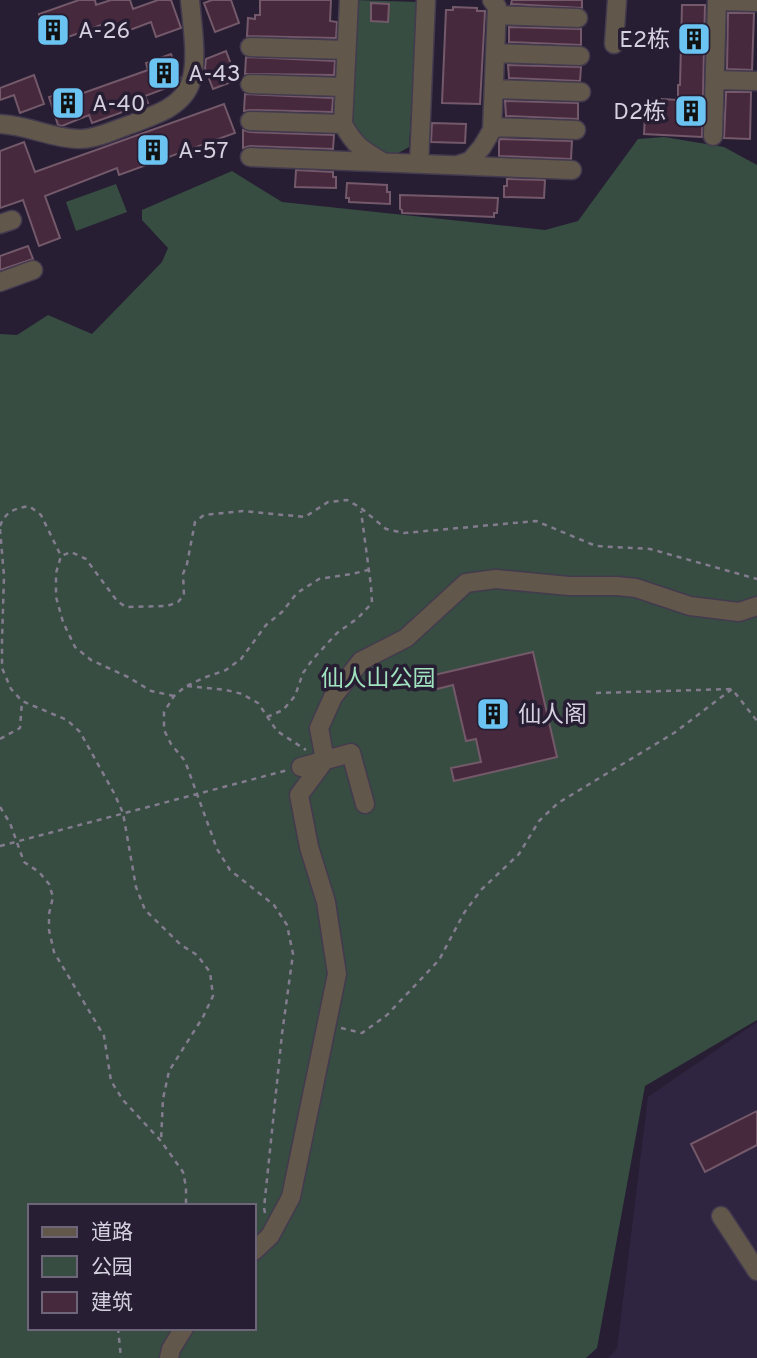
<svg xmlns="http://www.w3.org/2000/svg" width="757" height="1358" font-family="Overpass,'Noto Sans SC',sans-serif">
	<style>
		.built { fill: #302541 }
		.green { fill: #374d41; fill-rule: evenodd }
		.building { fill: #47293d; stroke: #735969; stroke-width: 2 }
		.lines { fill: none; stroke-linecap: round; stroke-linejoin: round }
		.minor-casing { stroke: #433a4f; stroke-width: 21 }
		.path { stroke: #837c8e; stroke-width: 2.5; stroke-dasharray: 5 5; stroke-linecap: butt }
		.minor { stroke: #61574a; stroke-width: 18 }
		.labels { text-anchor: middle; stroke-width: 7; stroke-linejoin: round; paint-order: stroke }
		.poi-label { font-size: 23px; fill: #d5d0df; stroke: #271e34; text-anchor: start }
		.park-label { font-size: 23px; fill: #a1e2be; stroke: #271e34 }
	</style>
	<rect width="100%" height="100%" fill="#271e34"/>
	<path class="built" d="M757,1022v336h-149l9,-9 31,-252z"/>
	<path class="green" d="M354,0l64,2 -9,145 -16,9 -22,-9 -13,-9 -10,-18z
		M664,137l60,10 33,18v855l-112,66 -48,262 -11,10h-586v-1024l17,1 31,-20 44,19 70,-72 6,-14 -26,-28v-10l90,-39 50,31 263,28 33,-9 60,-82zM30,1206h224v122h-224z
		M116,184l11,28 -51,19 -10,-29z"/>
	<path class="building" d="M79,0h16l1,5 15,-5h19l3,9 25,-9h13l10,28 -25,9 -5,-15 -37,14 -5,-14 -60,22 -10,-30z
		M212,0h19l8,23 -24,9 -11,-29z
		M260,0h71l-1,21 7,1 -1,16 -89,-2 1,-18 7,1v-4h5z
		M512,0h70v8l-71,-4z
		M371,3l18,1 -1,18 -17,-1z
		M682,5h23l-3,132 -58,-3 2,-36 32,2v-15h2z
		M453,7l24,1v3h8l-5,93 -38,-1 4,-93h7z
		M728,13h26l-2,57 -25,-1z
		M509,27l72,2v16l-72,-3z
		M226,51l11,29 -24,9 -8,-21 1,-9z
		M171,54l9,24 -1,3 -2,3 -32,12 3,7 -56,20 -3,-8 -27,11 -4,-1 -9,-28 23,-8 3,7 73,-26 -2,-7z
		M246,57l89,4 -1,14 -89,-1z
		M508,65l73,2 -1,14 -71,-3z
		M34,75l10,29 -24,9 -6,-18 -14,5v-12z
		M726,92h25l-1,47 -26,-1z
		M245,94l88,4 -1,14 -82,-2 -6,1z
		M505,101l73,2v16l-72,-3z
		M224,104l11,29 -116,42 -2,-7 -72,28 15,42 -21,8 -16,-46 -23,8v-57l24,-9 11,30z
		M432,123l34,1 -1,19 -34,-1z
		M243,130l7,2 84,3 -1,14 -83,-3 -7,2z
		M500,139l72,2 -1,18 -72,-3v-15z
		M296,170l37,2v5h3v11l-41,-1z
		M507,179l38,1 -1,18 -40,-1v-11h3z
		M347,183l40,2v7h3v12l-41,-2v-4h-3z
		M400,195l98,3 -1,15h-3v4l-92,-4v-3l-2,-1z
		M28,246l5,13 -33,11v-14z
		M533,652l24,105 -103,24 -3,-13 30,-6 -5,-23 -10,2 -13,-56 -20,5 -3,-14z
		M757,1111v34l-52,27 -14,-28z"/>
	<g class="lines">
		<defs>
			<path id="minor" d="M349,0l-6,124c12,22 19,26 40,38
				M717,1l40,1
				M497,15l81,3
				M614,44l3,-44
				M250,47l96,3
				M495,53l85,3
				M715,80l42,1
				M250,84l94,3
				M494,89l87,3
				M250,121l93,3
				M0,124c27,1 53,15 80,15 17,0 36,-10 52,-15 12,-5 24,-9 35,-15 10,-6 21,-16 24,-28 7,-20 1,-59 -1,-81
				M492,127l84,3
				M713,136l4,-136
				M250,157l322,13
				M419,164l7,-164
				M458,165l12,-4 12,-14 10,-17 5,-123 -5,-7
				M0,224l12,-4
				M0,282l33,-12
				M301,767l50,-14 14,51
				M721,1216l36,55
				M254,1251l16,-15 21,-39 46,-223 -11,-72 -17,-55 -10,-52 26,-35 -6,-32 14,-31 28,-36 45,-23 60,-55 30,-4 73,7h48l19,2 54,18 49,6 18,-6
				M169,1358l2,-9 13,-21"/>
		</defs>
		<use href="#minor" class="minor-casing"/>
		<path class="path" d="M0,526c6,-15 14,-17 29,-20l12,9 20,41
			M0,529l4,47 -2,65v27l9,21 11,12 45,19 13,12 34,61 9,20 13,74 9,23 36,35 16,10 13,17 3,24 -10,21 -34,54 -6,28 -2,42
			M187,686l39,4 16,4 16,9 19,28 29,19
			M596,693l136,-4
			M174,696l-23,-5 -23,-14 -37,-17 -16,-13 -12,-25 -7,-25v-24l5,-17 10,-4 15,7 31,42 9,6 41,-1 11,-4 6,-7 -1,-21 4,-10 8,-42 9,-7 39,-4 62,6 23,-15 19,-2 14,8 25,21 18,4 132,-12 60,25 54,3 107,30
			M267,717l16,-7 12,-14 8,-23 10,-14 24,-26 21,-15 14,-15 -1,-17 -10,-75
			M0,739l20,-11 2,-27
			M0,807l10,16 14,39 15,10 10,12 4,13 -4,17v16l5,22 50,84 7,45 12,19 38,41 22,31 3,15v19
			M0,846l288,-76
			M341,1028l21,5 25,-18 52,-55 25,-47 17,-23 38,-36 20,-33 19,-18 116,-70 58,-44 25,32
			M265,1213l-1,-5 18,-174 11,-80 -6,-29 -13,-20 -44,-35 -13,-21 -32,-88 -14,-17 -7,-14v-18l10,-16 12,-10 20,-9 20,-7 15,-11 25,-34 16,-13 15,-19 22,-14 33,-5 16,-4
			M118,1328l3,30"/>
		<use href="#minor" class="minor"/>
	</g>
	<defs>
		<symbol id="building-square" viewBox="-11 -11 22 22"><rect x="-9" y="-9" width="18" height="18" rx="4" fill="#6bc3f2" stroke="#271e34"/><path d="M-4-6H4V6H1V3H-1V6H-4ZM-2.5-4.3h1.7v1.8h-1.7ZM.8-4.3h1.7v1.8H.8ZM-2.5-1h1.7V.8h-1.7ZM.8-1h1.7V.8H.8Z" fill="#111"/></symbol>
	</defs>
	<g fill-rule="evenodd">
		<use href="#building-square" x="34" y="11" width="38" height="38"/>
		<use href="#building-square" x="675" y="20" width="38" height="38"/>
		<use href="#building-square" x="145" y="54" width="38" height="38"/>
		<use href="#building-square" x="49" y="84" width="38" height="38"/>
		<use href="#building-square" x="672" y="92" width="38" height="38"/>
		<use href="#building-square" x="134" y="131" width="38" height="38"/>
		<use href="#building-square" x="474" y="695" width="38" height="38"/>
	</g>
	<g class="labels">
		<g class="poi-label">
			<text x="78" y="38">A-26</text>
			<text x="670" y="47" text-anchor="end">E2栋</text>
			<text x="188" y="81">A-43</text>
			<text x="92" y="111">A-40</text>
			<text x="666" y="119" text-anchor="end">D2栋</text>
			<text x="178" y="158">A-57</text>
			<text x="518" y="722">仙人阁</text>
		</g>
		<g class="park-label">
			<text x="378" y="686">仙人山公园</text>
		</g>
	</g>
	<rect x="28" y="1204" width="228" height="126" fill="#271e34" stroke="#6d6578" stroke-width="2"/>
	<rect x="42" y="1227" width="35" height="10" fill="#61574a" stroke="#6d6578" stroke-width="2"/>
	<text x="91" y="1239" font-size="21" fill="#d5d0df">道路</text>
	<rect x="42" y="1256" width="35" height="21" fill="#374d41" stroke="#6d6578" stroke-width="2"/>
	<text x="91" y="1274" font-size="21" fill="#d5d0df">公园</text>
	<rect x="42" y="1292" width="35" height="21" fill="#47293d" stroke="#6d6578" stroke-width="2"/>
	<text x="91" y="1309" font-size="21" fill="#d5d0df">建筑</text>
</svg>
